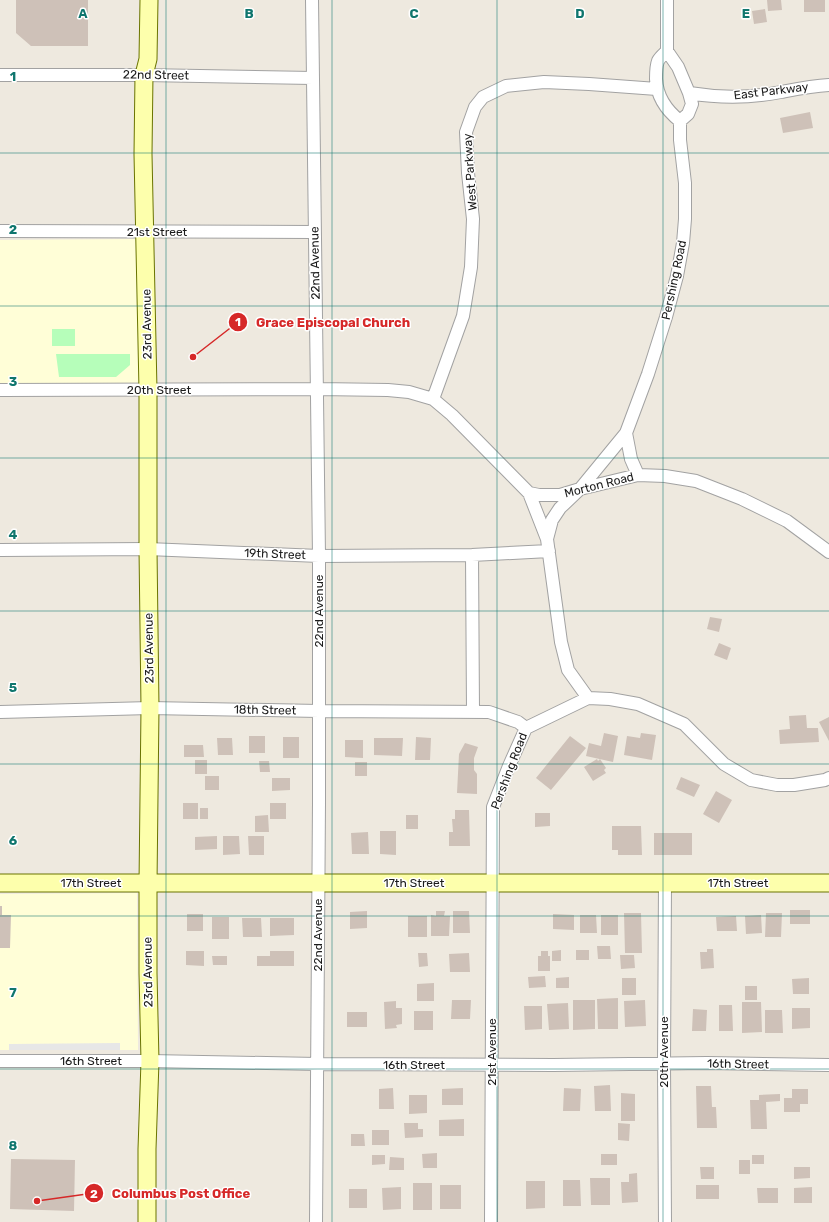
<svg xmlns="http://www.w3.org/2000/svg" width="829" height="1222" font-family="Rubik,sans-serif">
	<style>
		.education { fill: #fffed7 }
		.park { fill: #b6feba }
		.parking { fill: #e7e7e7 }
		.building { fill: #cec1b8 }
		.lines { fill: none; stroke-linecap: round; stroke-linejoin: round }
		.minor-casing { stroke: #a2a2a2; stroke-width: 14 }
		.secondary-casing { stroke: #6a7400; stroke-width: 19 }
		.minor { stroke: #fff; stroke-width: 12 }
		.secondary { stroke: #fdffac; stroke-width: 17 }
		.grid { fill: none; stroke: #0f766e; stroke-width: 1; stroke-opacity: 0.55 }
		.labels { text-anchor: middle; stroke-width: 3; stroke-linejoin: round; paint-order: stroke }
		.street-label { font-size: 12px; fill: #1b1b1b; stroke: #fff }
		.grid-label { font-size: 13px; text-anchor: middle; font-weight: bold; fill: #0f766e; stroke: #fff; stroke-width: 3; stroke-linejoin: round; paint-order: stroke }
		.leader { fill: none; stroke: #d62828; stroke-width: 1.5 }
		.callout-dot { fill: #d62828; stroke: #fff; stroke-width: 1.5 }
		.mark-label { font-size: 12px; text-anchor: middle; font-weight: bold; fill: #fff }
		.callout-label { font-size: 13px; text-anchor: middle; font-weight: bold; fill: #d62828; stroke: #fff; stroke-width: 3; stroke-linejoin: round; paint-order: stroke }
	</style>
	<rect width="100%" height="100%" fill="#eee9df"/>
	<path class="education" d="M136,239l3,145 -139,2v-146z
		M137,893l1,157h-138v-156z"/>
	<path class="park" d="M52,329h23v17h-23z
		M56,354h74v11l-14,12h-57z"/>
	<path class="parking" d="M120,1043v7h-111v-6z"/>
	<path class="building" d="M16,0h72v46h-57l-15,-13z
		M767,0h14l1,10 -14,1z
		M804,0h21v12h-21z
		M765,9l2,13 -13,2 -2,-13z
		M810,112l3,16 -30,5 -3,-15z
		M710,617l12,2 -3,13 -12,-3z
		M719,643l12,5 -4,12 -13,-5z
		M806,715l1,13h11l1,14 -39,2 -1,-14 11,-1 -1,-13z
		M829,717v24l-10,-19z
		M604,733l14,3 -5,26 -27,-6 3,-13 12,3z
		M641,733l15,2 -4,25 -28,-5 3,-19 13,2z
		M249,736h16v17h-16z
		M570,736l16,12 -35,42 -15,-12z
		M283,737h16v21h-16z
		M416,737l15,1 -1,22h-15z
		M217,738h15l1,17h-15z
		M374,738h29l-1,18 -28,-1z
		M345,740h18v18l-18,-1z
		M465,743l13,4 -4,11v12l3,4v20l-20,-1 2,-39z
		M184,745h19l1,12h-20z
		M597,759l1,2 2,-2 6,9 -2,2 2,3 -13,8 -9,-14z
		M195,760h12v14h-12z
		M259,761h10l1,11h-10z
		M355,762h12v14h-12z
		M205,776h14v14h-14z
		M681,777l19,8 -6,12 -18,-8z
		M272,778h18v12l-18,1z
		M716,791l16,9 -13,23 -16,-9z
		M183,803h15v16h-15z
		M270,803h16v16h-16z
		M200,808h8v11h-8z
		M455,810h14l1,36h-21v-14h4l-1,-13h3z
		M535,813h15v13l-15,1z
		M268,815l1,17h-14v-16z
		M406,815h12v14h-12z
		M612,826h29l1,29h-24v-5h-6z
		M380,831h16v24l-16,-1z
		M368,832l1,22h-17l-1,-21z
		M654,833h38v22h-38z
		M217,836v13l-22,1v-13z
		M223,836h16l1,18 -17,1z
		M248,836h16v19h-15z
		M0,906h2v9h9l-1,33h-10z
		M790,910h20v14h-20z
		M367,911v17l-17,1v-17z
		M436,911h9l-1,5h6l-1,20h-18v-21l5,1z
		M453,911h16l1,22h-17z
		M624,913h17l1,40h-17z
		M766,913h16l-1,24h-16z
		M187,914h16v17h-16z
		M553,914l21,1v15l-21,-1z
		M580,915h16l1,18h-17z
		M601,915h17v20h-17z
		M761,915l1,18 -16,1 -1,-18z
		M408,916h19v21h-19z
		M736,916l1,15h-20l-1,-14z
		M212,917h17v22h-17z
		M242,918h19l1,19h-19z
		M270,918h24v17l-24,1z
		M597,946h13l1,13h-13z
		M707,949h6l1,19 -13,1 -1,-17h7z
		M561,950v11h-9v-10z
		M576,950h13v10h-13z
		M186,951h18v15l-18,-1z
		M270,951h24v15h-37v-10h13z
		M541,951h7v5h2v15h-12v-15h3z
		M418,953h9l1,13 -9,1z
		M469,953l1,19h-20l-1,-18z
		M620,955h14l1,13 -14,1z
		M212,956h15v9h-14z
		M545,976l1,11 -17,1 -1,-11z
		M569,977v11h-13v-10z
		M622,978h14v17h-14z
		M809,978v16h-16l-1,-15z
		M434,983v18h-17v-17z
		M745,986h12v14h-12z
		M618,998v31h-20l-1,-30z
		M452,1000h19l-1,19h-19z
		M573,1000h22v29l-22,1z
		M645,1000l1,26 -21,1 -1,-26z
		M396,1001v7h6v16l-6,1 1,3 -12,1 -1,-27z
		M742,1002h19l1,30 -20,1z
		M568,1003l1,26 -20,1 -2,-26z
		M719,1005h13l1,26h-14z
		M524,1006h18v23l-17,1z
		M792,1008h18v20l-18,1z
		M693,1009l14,1 -1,21h-14z
		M765,1010h17l1,23h-18z
		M414,1011h19v19h-19z
		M347,1012h20v15h-20z
		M610,1085l1,26h-16l-1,-25z
		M696,1086h15l1,21h4l1,21h-20z
		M393,1088l1,21h-15v-20z
		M463,1088v17h-21v-16z
		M564,1088l17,1 -1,22h-17z
		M792,1089h16v15h-8v8h-16v-14h8z
		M621,1093l14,1v27h-14z
		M780,1094v7l-14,1 1,27h-16l-1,-29h9v-5z
		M409,1095h18v18l-18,1z
		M464,1119v17h-25v-16z
		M404,1123h14v6h5v8l-18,1z
		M618,1123l12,1 -1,17 -11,-1z
		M372,1130h17v15h-17z
		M351,1134h13l1,12h-14z
		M437,1153v15h-14l-1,-14z
		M601,1154h16v11h-16z
		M372,1155h13v9l-13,1z
		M752,1155h12v9h-12z
		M390,1157l14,1v12h-15z
		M11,1159l64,1 -1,51 -64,-2z
		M739,1160h11v14h-11z
		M700,1167h14v12h-13z
		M794,1167h16v11l-16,1z
		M637,1173l1,29 -16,1 -1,-21h8v-8z
		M590,1178h20v27h-19z
		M563,1180h17l1,26h-18z
		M526,1181h19v27l-19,1z
		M413,1183h19v27h-19z
		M440,1185h21v24h-21z
		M696,1185h23v14h-23z
		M401,1187v22l-18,1 -1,-22z
		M812,1187v16h-18v-15z
		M757,1188h21v15h-20z
		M349,1189h18v19h-18z"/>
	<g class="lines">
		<defs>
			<path id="minor" d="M312,0l7,556v246l-3,420
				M667,51c-3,3 -7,6 -9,10 -2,5 -2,12 -2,18 1,18 10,31 24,42
				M0,75h144l169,3
				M689,93c30,5 61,5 92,-1 16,-3 31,-6 48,-7
				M0,231l314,1
				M0,390l318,-1 70,1 21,2 24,7 19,16 77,78 10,2h21l20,-6 58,-14 27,1 31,5 46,18 45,22 42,31
				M433,399l30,-83 8,-49 2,-48 -5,-46 -2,-41 9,-25 8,-10 23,-11 38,-4 45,2 68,5
				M626,433l5,26 7,16
				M547,539l5,-19 8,-12 20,-19 46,-56 22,-59 18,-57 11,-41 6,-33 2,-24v-36l-5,-43v-19l8,-7 4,-10 -3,-11 -11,-26 -11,-16v-51
				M0,550l148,-1 171,7 153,-1 77,-4
				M472,555l1,157
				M588,698l22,1 28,5 46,20 40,40 27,16 26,5h17l31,-5 4,-2
				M0,712l150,-4 169,3 170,1 29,10 8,6
				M665,883l-1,181 1,158
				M0,1061h150l167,3 236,1 154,-2 122,2
				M491,1222l2,-415 16,-41 17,-38 62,-30 -20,-28 -7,-28 -14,-103 -18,-46"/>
			<path id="secondary" d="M0,883h829
				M147,1222v-73l3,-88 -2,-88v-89l2,-176 -2,-159v-159l-5,-236 1,-79 4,-16 1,-59"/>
		</defs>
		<use href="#minor" class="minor-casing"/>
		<use href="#secondary" class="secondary-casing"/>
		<use href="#minor" class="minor"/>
		<use href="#secondary" class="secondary"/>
	</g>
	<path class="grid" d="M166,0v1222M332,0v1222M497,0v1222M663,0v1222M0,153h829M0,306h829M0,458h829M0,611h829M0,764h829M0,916h829M0,1069h829"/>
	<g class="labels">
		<g class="street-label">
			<text transform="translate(156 75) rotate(1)" y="4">22nd Street</text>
			<text transform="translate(771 91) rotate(-7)" y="4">East Parkway</text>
			<text transform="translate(470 172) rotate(-94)" y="4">West Parkway</text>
			<text x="157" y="236">21st Street</text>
			<text transform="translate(315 263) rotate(-91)" y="4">22nd Avenue</text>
			<text transform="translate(674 280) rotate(-78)" y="4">Pershing Road</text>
			<text transform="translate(147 324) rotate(-91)" y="4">23rd Avenue</text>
			<text x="159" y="394">20th Street</text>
			<text transform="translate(599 485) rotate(-14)" y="4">Morton Road</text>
			<text transform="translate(275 554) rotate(2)" y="4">19th Street</text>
			<text transform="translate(319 611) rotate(-90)" y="4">22nd Avenue</text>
			<text transform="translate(149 648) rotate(-91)" y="4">23rd Avenue</text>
			<text transform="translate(265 710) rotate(1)" y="4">18th Street</text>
			<text transform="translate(509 771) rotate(-69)" y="4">Pershing Road</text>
			<text x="91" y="887">17th Street</text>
			<text x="414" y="887">17th Street</text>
			<text x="738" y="887">17th Street</text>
			<text transform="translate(318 935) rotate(-90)" y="4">22nd Avenue</text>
			<text transform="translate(148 972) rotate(-91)" y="4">23rd Avenue</text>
			<text transform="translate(492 1052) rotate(-90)" y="4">21st Avenue</text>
			<text transform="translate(664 1052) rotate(-90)" y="4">20th Avenue</text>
			<text x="91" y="1065">16th Street</text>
			<text transform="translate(738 1064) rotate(1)" y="4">16th Street</text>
			<text x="414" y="1069">16th Street</text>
		</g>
	</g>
	<g class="grid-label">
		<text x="83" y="18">A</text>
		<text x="249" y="18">B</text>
		<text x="414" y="18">C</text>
		<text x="580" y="18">D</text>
		<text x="746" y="18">E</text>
		<text x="13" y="81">1</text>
		<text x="13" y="234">2</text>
		<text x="13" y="386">3</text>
		<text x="13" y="539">4</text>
		<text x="13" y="692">5</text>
		<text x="13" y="845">6</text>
		<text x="13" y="997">7</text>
		<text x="13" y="1150">8</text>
	</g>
	<path class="leader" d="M193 357L238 322M37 1201L94 1193"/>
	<g class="callout-dot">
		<circle cx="193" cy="357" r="4"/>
		<circle cx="37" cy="1201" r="4"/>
		<circle cx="238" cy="322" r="10"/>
		<circle cx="94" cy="1193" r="10"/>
	</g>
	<g class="mark-label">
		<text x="238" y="326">1</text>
		<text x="94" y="1198">2</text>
	</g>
	<g class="callout-label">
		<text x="333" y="327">Grace Episcopal Church</text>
		<text x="181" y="1198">Columbus Post Office</text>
	</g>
</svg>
